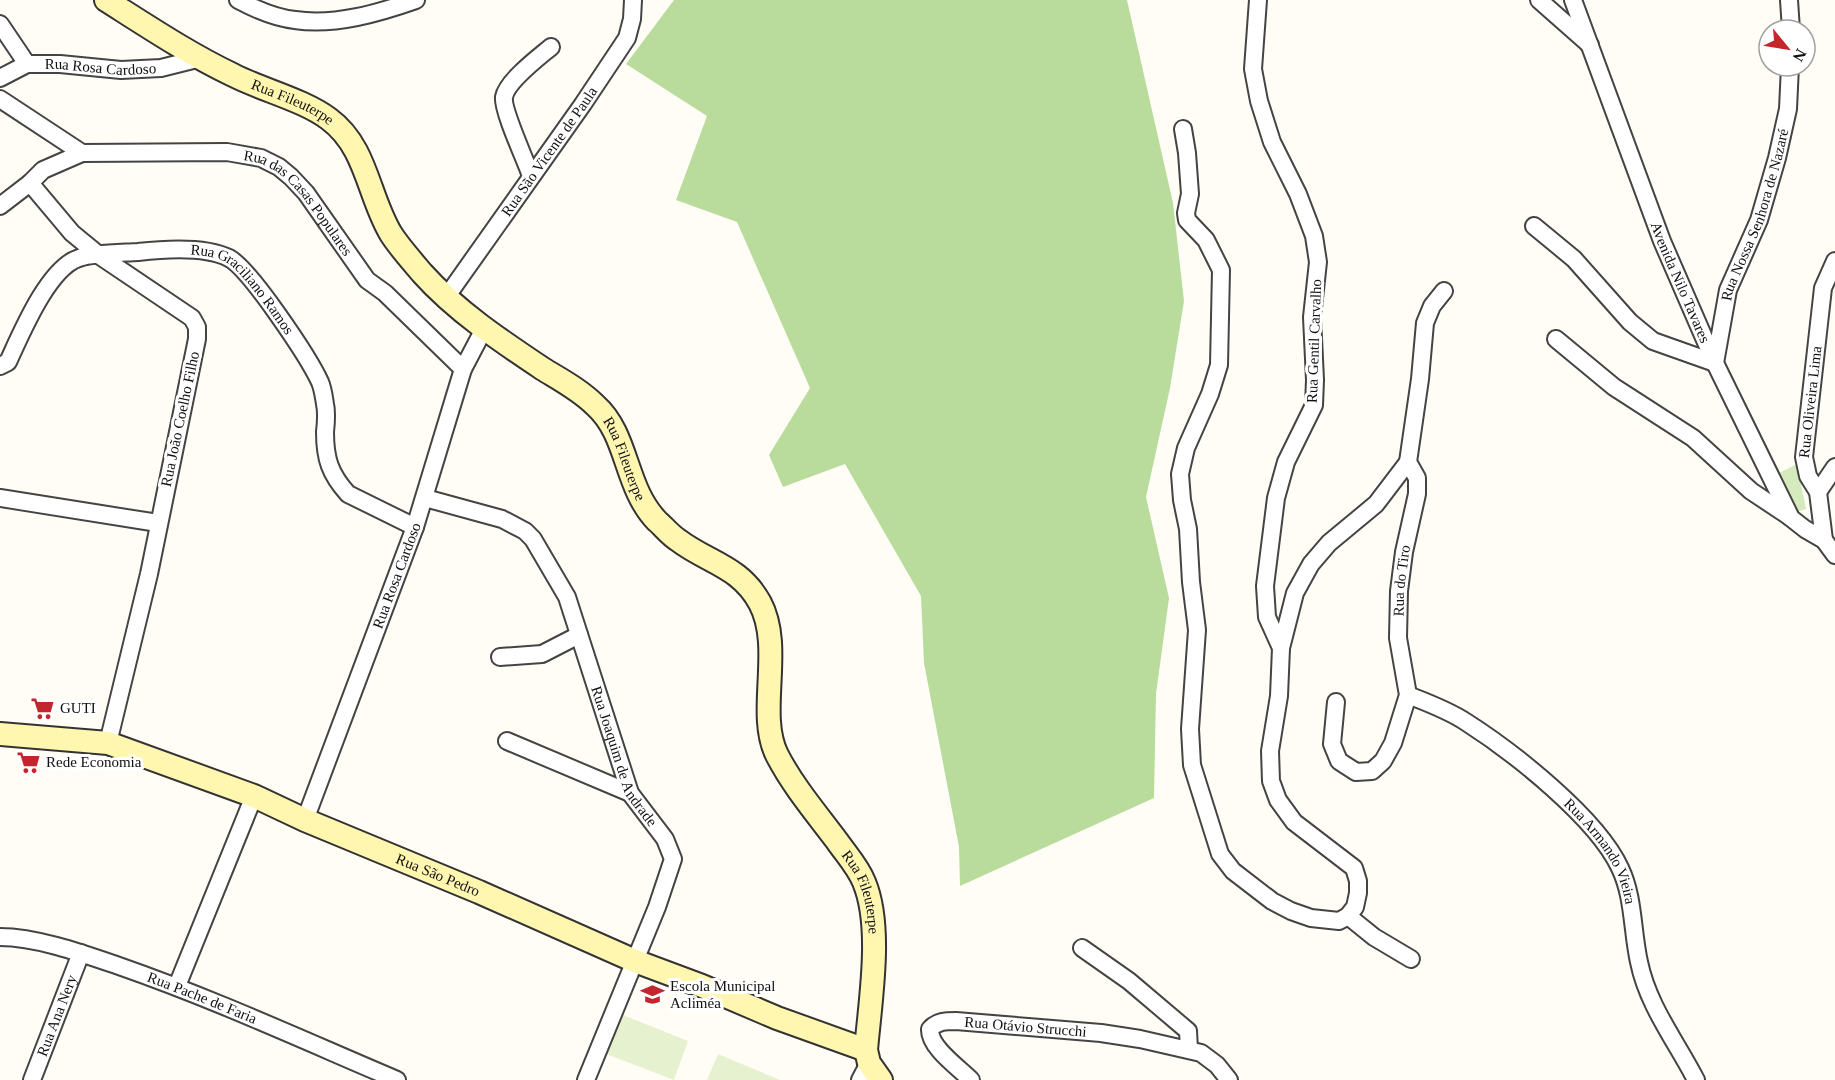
<svg xmlns="http://www.w3.org/2000/svg" width="1835" height="1080" font-family="Georgia,serif">
	<style>
		.green { fill: #d5ebbd }
		.forest { fill: #b9dc9c }
		.pitch { fill: #e6f2cf }
		.lines { fill: none; stroke-linecap: round; stroke-linejoin: round }
		.street-casing { stroke: #444; stroke-width: 20 }
		.secondary-casing { stroke: #333; stroke-width: 26 }
		.street { stroke: #fff; stroke-width: 16 }
		.secondary { stroke: #fff6b0; stroke-width: 22 }
		.labels { text-anchor: middle; stroke-width: 6; stroke-linejoin: round; paint-order: stroke }
		.street-label { font-size: 15px; fill: #111; stroke: #fff }
		.poi-label { font-size: 15px; fill: #111; stroke: #fff; text-anchor: start }
	</style>
	<rect width="100%" height="100%" fill="#fffdf5"/>
	<path class="green" d="M1797,464l9,45 -16,5 -15,-39z"/>
	<path class="forest" d="M674,0h453l46,203 11,98 -14,87 -24,109 23,101 -13,96 -2,104 -194,88 -1,-39 -35,-184 -3,-67 -76,-132 -62,23 -14,-32 41,-67 -73,-166 -61,-22 31,-84 -81,-52z"/>
	<path class="pitch" d="M623,1015l65,26 -14,39 -68,-26z
		M718,1054l62,26h-73z"/>
	<g class="lines">
		<defs>
			<g id="street">
				<path d="M238,0c17,9 38,18 57,20 40,6 84,-7 121,-20"/>
				<path d="M1258,0l-5,69 6,32 13,41 26,52 16,42 4,26 -6,55 3,63 -1,25 -28,57 -10,36 -11,88 2,31 14,31"/>
				<path d="M1539,0l51,45"/>
				<path id="s1" d="M1573,0l89,241 53,122 76,155 14,11 19,11 11,15"/>
				<path d="M1789,0l2,30"/>
				<path d="M0,24l27,40"/>
				<path id="s2" d="M0,78l27,-14h33l61,6 40,-2 40,-10"/>
				<path d="M0,99l82,54 -39,17 -13,13 42,50 28,23 92,62 5,9v12l-48,235 -41,169"/>
				<path d="M1183,129l4,24 3,41 -4,19 1,7 19,20 15,30 -2,95 -9,29 -24,54 -6,26 2,26 6,29 3,53 6,48 -7,99 2,36 28,89 13,17 39,30 19,10 20,7 28,3 9,-5 7,-9 3,-14v-12l-4,-13 -60,-46 -16,-22 -7,-19 -1,-30 9,-55 2,-48 14,-55 16,-29 18,-21 47,-39 32,-42"/>
				<path id="s3" d="M82,153l145,-1 34,6 18,9 12,10 15,16 61,87 18,13 78,76"/>
				<path d="M531,176c-5,-15 -29,-66 -27,-79 3,-16 35,-40 47,-50"/>
				<path d="M0,206l30,-23"/>
				<path id="s4" d="M1534,226l40,33 56,63 23,19 62,22 13,-73 31,-70 18,-62 11,-49 2,-43"/>
				<path id="s5" d="M447,296l136,-192 44,-66 5,-19 1,-19"/>
				<path d="M1556,339l58,48 79,51 58,53 39,26"/>
				<path id="s6" d="M0,366l8,-4c13,-28 40,-94 71,-104 14,-5 43,-5 59,-6 26,-3 67,-6 91,6 21,11 80,100 91,124 3,7 4,16 5,22 2,9 1,19 0,28 0,27 5,42 23,62l67,33"/>
				<path d="M1818,492l17,-25"/>
				<path d="M0,498l158,25"/>
				<path id="s7" d="M425,498l77,21 23,12 8,8 34,58 63,196 35,46 8,20 -16,48 -71,173"/>
				<path id="s8" d="M1824,540l-6,-48 -10,-16 -4,-19 19,-169 12,-27"/>
				<path d="M500,657l42,-3 37,-19"/>
				<path id="s9" d="M1408,695c20,8 40,15 58,27 47,30 131,96 154,146 14,29 12,63 19,94 9,44 37,79 57,118"/>
				<path id="s10" d="M1336,702l-4,42 7,17 17,11 16,-1 11,-10 10,-18 15,-48 -10,-57 1,-47 5,-39 13,-58v-16l-9,-16 12,-83 5,-56 7,-17 12,-15"/>
				<path d="M507,741l123,52"/>
				<path id="s11" d="M305,820l110,-293 48,-158 21,-40"/>
				<path d="M1348,916l26,21 37,22"/>
				<path id="s12" d="M0,937c37,0 84,17 119,29 95,33 186,75 278,114"/>
				<path d="M1082,948l47,33 59,50 1,18"/>
				<path d="M177,986l77,-190"/>
				<path id="s13" d="M32,1080l49,-127"/>
				<path d="M860,1080l9,-17"/>
				<path id="s14" d="M971,1080c-13,-13 -42,-33 -41,-51 7,-8 16,-8 26,-8l145,12 39,6 61,14 16,12 12,15"/>
			</g>
			<g id="secondary">
				<path id="s15" d="M106,0c41,26 83,54 127,75 29,15 71,25 96,44 38,28 39,77 62,115 9,14 21,27 31,39 34,38 79,68 121,96 18,11 37,21 52,36 34,30 29,82 62,116 7,6 13,14 21,19 30,23 62,26 82,63 24,45 -4,110 17,152 16,31 39,58 60,86 9,13 21,26 27,41 19,45 6,120 2,168l3,13 12,17"/>
				<path id="s16" d="M0,734l108,9 146,53 51,24 174,72 156,69 67,25 75,32 89,32"/>
			</g>
		</defs>
		<use href="#street" class="street-casing"/>
		<use href="#secondary" class="secondary-casing"/>
		<use href="#street" class="street"/>
		<use href="#secondary" class="secondary"/>
	</g>
	<defs>
		<symbol id="supermarket-bare" viewBox="-9 -9 18 18"><path d="M-6-5.5h2.5l.6 2H6L4.5 2H-2.5L-4.4-4H-6ZM-1.5 3.2a1.3 1.3 0 1 0 .1 0ZM3 3.2a1.3 1.3 0 1 0 .1 0Z" fill="#c4262e" stroke="#fff" stroke-width="2.5" paint-order="stroke"/></symbol>
		<symbol id="school-bare" viewBox="-9 -9 18 18"><path d="M0-5L7-2L0 1L-7-2ZM-4 1L0 2.5L4 1V4Q0 6-4 4Z" fill="#c4262e" stroke="#fff" stroke-width="2.5" paint-order="stroke"/></symbol>
	</defs>
	<g fill-rule="evenodd">
		<use href="#supermarket-bare" x="26" y="692" width="33" height="33"/>
		<use href="#supermarket-bare" x="12" y="746" width="33" height="33"/>
		<use href="#school-bare" x="636" y="978" width="33" height="33"/>
	</g>
	<g class="labels">
		<g class="street-label">
			<text dy="5" stroke="none"><textPath href="#s2" startOffset="104">Rua Rosa Cardoso</textPath></text>
			<text dy="5" stroke="none"><textPath href="#s15" startOffset="213">Rua Fileuterpe</textPath></text>
			<text dy="5" stroke="none"><textPath href="#s5" startOffset="177">Rua São Vicente de Paula</textPath></text>
			<text dy="5" stroke="none"><textPath href="#s3" startOffset="237">Rua das Casas Populares</textPath></text>
			<text dy="5" stroke="none"><textPath href="#s4" startOffset="386">Rua Nossa Senhora de Nazaré</textPath></text>
			<text dy="5" stroke="none"><textPath href="#s1" startOffset="302">Avenida Nilo Tavares</textPath></text>
			<text dy="5" stroke="none"><textPath href="#s6" startOffset="318">Rua Graciliano Ramos</textPath></text>
			<text transform="translate(1314 341) rotate(-88)" y="5">Rua Gentil Carvalho</text>
			<text dy="5" stroke="none"><textPath href="#s8" startOffset="142">Rua Oliveira Lima</textPath></text>
			<text transform="translate(180 419) rotate(-78)" y="5">Rua João Coelho Filho</text>
			<text dy="5" stroke="none"><textPath href="#s15" startOffset="716">Rua Fileuterpe</textPath></text>
			<text dy="5" stroke="none"><textPath href="#s11" startOffset="261">Rua Rosa Cardoso</textPath></text>
			<text dy="5" stroke="none"><textPath href="#s10" startOffset="298">Rua do Tiro</textPath></text>
			<text dy="5" stroke="none"><textPath href="#s7" startOffset="354">Rua Joaquim de Andrade</textPath></text>
			<text dy="5" stroke="none"><textPath href="#s9" startOffset="254">Rua Armando Vieira</textPath></text>
			<text dy="5" stroke="none"><textPath href="#s16" startOffset="464">Rua São Pedro</textPath></text>
			<text dy="5" stroke="none"><textPath href="#s15" startOffset="1238">Rua Fileuterpe</textPath></text>
			<text dy="5" stroke="none"><textPath href="#s12" startOffset="212">Rua Pache de Faria</textPath></text>
			<text dy="5" stroke="none"><textPath href="#s13" startOffset="69">Rua Ana Nery</textPath></text>
			<text dy="5" stroke="none"><textPath href="#s14" startOffset="165">Rua Otávio Strucchi</textPath></text>
		</g>
		<g class="poi-label">
			<text x="60" y="713">GUTI</text>
			<text x="46" y="767">Rede Economia</text>
			<text x="670" y="991">Escola Municipal<tspan x="670" dy="17">Acliméa</tspan></text>
		</g>
	</g>
	<g transform="translate(1787 48) rotate(120)"><circle r="28" fill="#ffffff" stroke="#a0a0a0" stroke-width="1.5"/>
	<path d="M0-4.5L10 22L0 15L-10 22Z" fill="#c4262e"/>
	<text y="-9" font-size="16" font-weight="bold" text-anchor="middle" fill="#111111">N</text>
	</g>
</svg>
